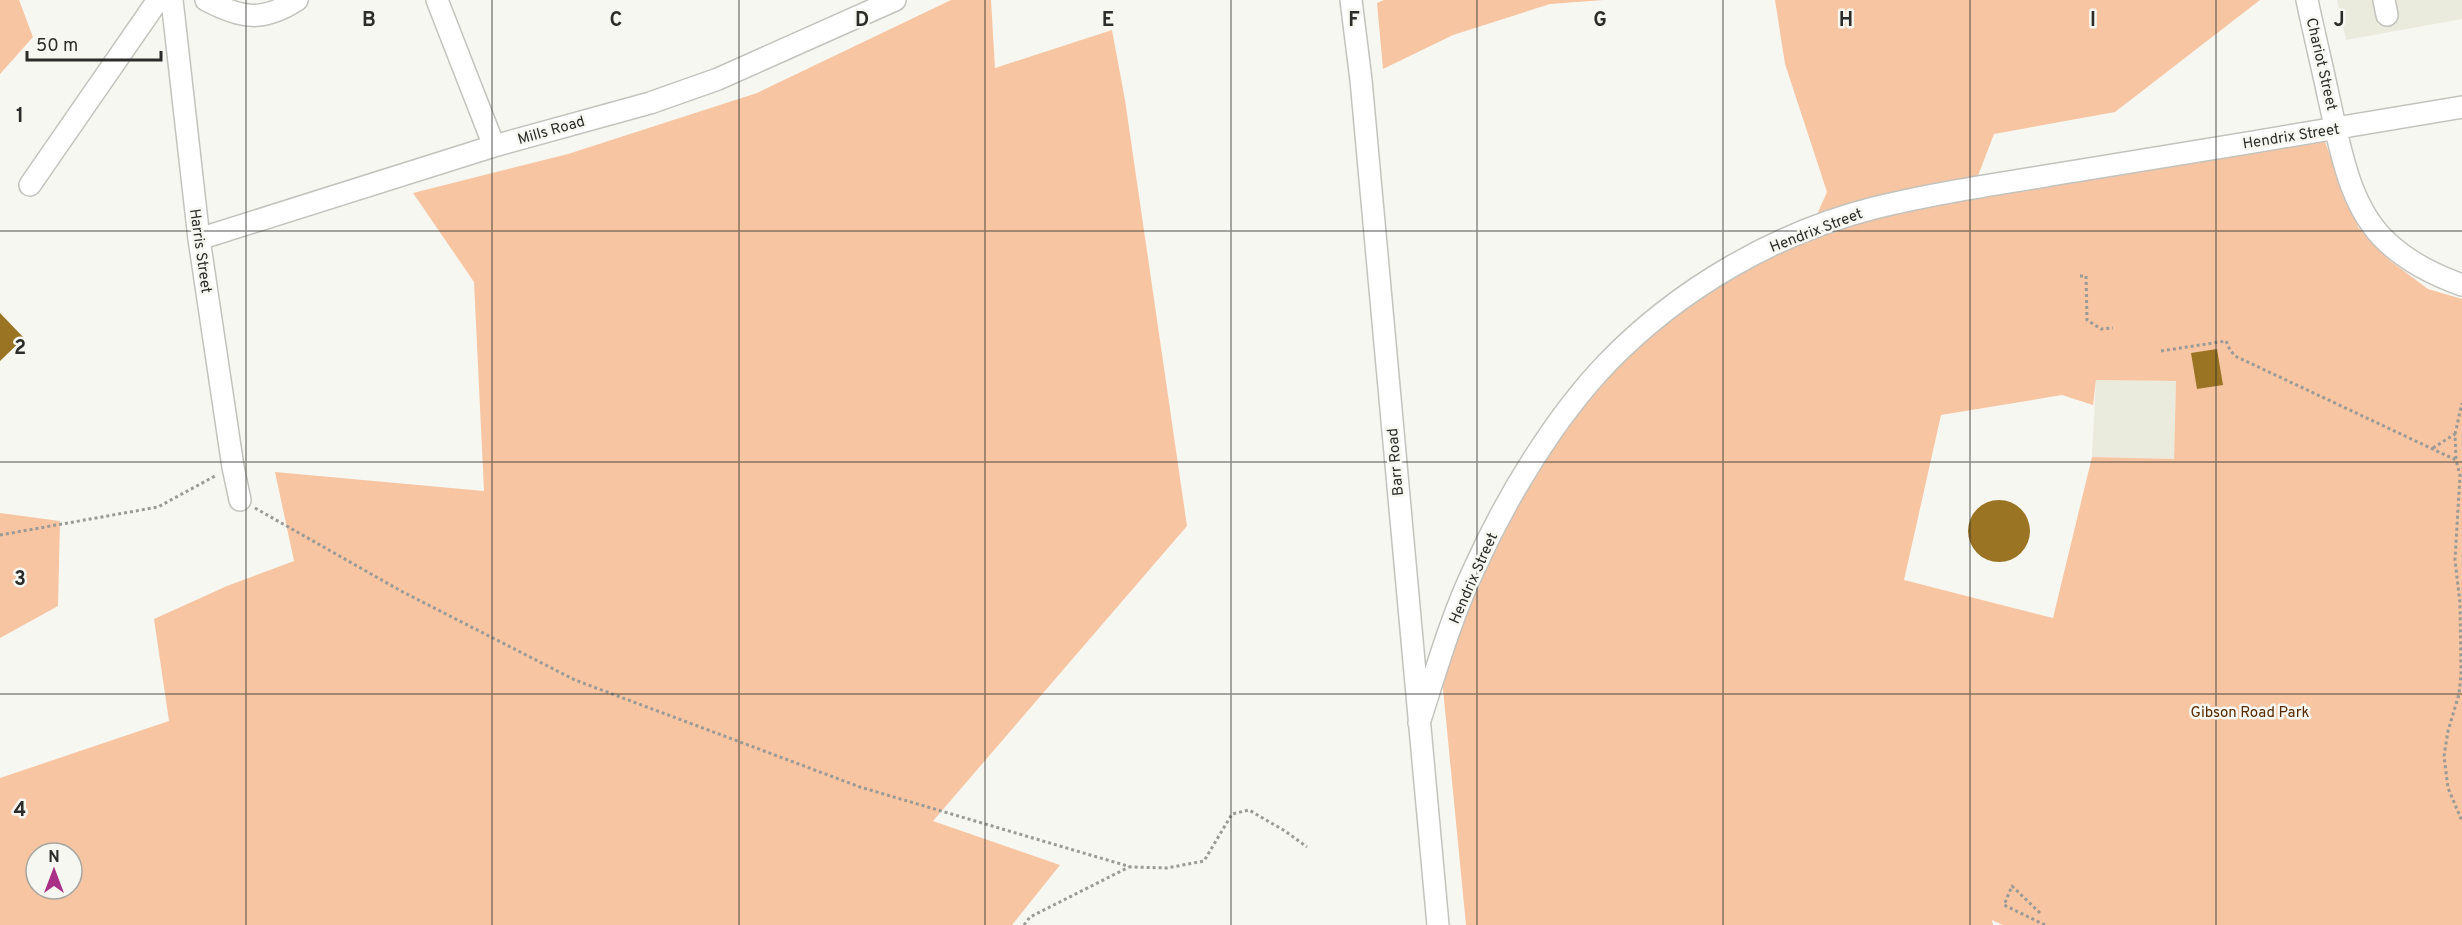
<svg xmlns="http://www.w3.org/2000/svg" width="2462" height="925" font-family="Overpass,sans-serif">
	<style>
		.built { fill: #eaeadd }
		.green { fill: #f7c5a2; fill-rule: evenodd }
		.building { fill: #9b7423 }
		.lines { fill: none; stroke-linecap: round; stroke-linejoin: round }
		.minor-casing { stroke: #c3c3be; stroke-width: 24 }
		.path { stroke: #9a9a96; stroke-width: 3; stroke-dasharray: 3 3; stroke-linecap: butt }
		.minor { stroke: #fff; stroke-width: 21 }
		.grid { fill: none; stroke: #2c2c2a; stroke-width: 1.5; stroke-opacity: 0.55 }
		.labels { text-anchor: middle; stroke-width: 5; stroke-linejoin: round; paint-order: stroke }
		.street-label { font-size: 15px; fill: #2c2c2a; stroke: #f7f7f1 }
		.park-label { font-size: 15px; fill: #562a01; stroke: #f7f7f1 }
		.grid-label { font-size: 20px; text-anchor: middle; font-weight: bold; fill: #2c2c2a; stroke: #f7f7f1; stroke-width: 5; stroke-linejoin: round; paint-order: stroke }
	</style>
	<rect width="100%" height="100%" fill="#f7f7f1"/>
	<path class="built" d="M2337,0h125v19l-116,21z
		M2096,380l80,1 -2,78 -82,-2z"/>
	<path class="green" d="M0,0h19l14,37 -33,37z
		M951,0h40l4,68 117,-38 13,70 62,426 -254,295 127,44 -48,60h-1012v-147l169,-57 -15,-102 73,-33 67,-25 -19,-89 209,19 -10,-209 -61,-89 155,-39 189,-61zM36,853h36v36h-36z
		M1384,0h220l-54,4 -97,31 -70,34 -6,-66z
		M1775,0h485l-145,112 -121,22 -18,47 95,-2 254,-37 33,85 31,33 39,29 34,10v626h-459l-11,-5 1,5h-527l-26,-267 66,-153 138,-177 166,-98 17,-38 -42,-128zM2096,380l80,1 -2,78 -82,-2 -39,161 -149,-38 37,-165 121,-20 31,10z
		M0,513l60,8 -2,85 -58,32z"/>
	<path class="building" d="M0,313l24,25 -24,23z
		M2217,349l6,36 -26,4 -6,-36z
		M1968 531a31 31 0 1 1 62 0a31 31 0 1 1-62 0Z"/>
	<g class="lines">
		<defs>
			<path id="minor" d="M172,0l27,239 34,228 7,33
				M206,0c36,19 57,22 91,0
				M437,0l57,146
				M1351,0l10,80 77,845
				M2307,0c7,33 15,66 22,99 11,48 20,108 58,143 21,20 47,33 75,43
				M2384,0l3,15
				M30,185l128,-185
				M199,239l295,-93 156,-43 68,-24 177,-79
				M1419,723c17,-52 32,-106 56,-156 31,-69 80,-150 133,-205 71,-73 167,-129 266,-154 66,-16 135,-26 202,-37 129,-21 257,-42 386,-64"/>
		</defs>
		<use href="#minor" class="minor-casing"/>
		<path class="path" d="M2080,276h6l1,44 14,9 12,-1
			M2161,351l65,-10 4,9 5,6 221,104 4,15 -5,85 5,43 1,70 -2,21 -11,37 -4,25 4,32 14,33
			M2455,434l7,-31
			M2433,448l22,-14 1,25
			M255,508l146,83 174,89 285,107 271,80 36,1 37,-7 28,-47 17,-4 36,21 22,16
			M0,535l158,-28 57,-31
			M2040,913l-28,-27 -8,19 41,20
			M1024,925l6,-8 99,-50"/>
		<use href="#minor" class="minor"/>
	</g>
	<path class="grid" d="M246,0v925M492,0v925M739,0v925M985,0v925M1231,0v925M1477,0v925M1723,0v925M1970,0v925M2216,0v925M0,231h2462M0,462h2462M0,694h2462"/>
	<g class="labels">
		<g class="street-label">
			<text transform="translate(2322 64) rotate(77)" y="5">Chariot Street</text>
			<text transform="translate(551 130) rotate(-16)" y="5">Mills Road</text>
			<text transform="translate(2291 136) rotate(-9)" y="5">Hendrix Street</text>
			<text transform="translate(1816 230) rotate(-21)" y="5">Hendrix Street</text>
			<text transform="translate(201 251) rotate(82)" y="5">Harris Street</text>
			<text transform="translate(1395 462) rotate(-95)" y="5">Barr Road</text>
			<text transform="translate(1473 578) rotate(-66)" y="5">Hendrix Street</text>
		</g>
		<g class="park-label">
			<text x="2250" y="717">Gibson Road Park</text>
		</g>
	</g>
	<g class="grid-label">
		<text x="369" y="26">B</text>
		<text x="616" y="26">C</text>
		<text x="862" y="26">D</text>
		<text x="1108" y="26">E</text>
		<text x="1354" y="26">F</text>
		<text x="1600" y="26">G</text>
		<text x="1846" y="26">H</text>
		<text x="2093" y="26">I</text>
		<text x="2339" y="26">J</text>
		<text x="20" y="122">1</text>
		<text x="20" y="354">2</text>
		<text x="20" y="585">3</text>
		<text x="20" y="816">4</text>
	</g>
	<g transform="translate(54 871)"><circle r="28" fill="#f7f7f1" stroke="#a6a6a1" stroke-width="1.5"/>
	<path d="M0-4.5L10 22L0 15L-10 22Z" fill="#a83086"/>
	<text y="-9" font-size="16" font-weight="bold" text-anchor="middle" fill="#2c2c2a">N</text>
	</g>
	<path d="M27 51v9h134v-9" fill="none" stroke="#2c2c2a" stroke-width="3"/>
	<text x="36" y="51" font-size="18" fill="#2c2c2a" stroke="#f7f7f1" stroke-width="4.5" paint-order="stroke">50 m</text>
</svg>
